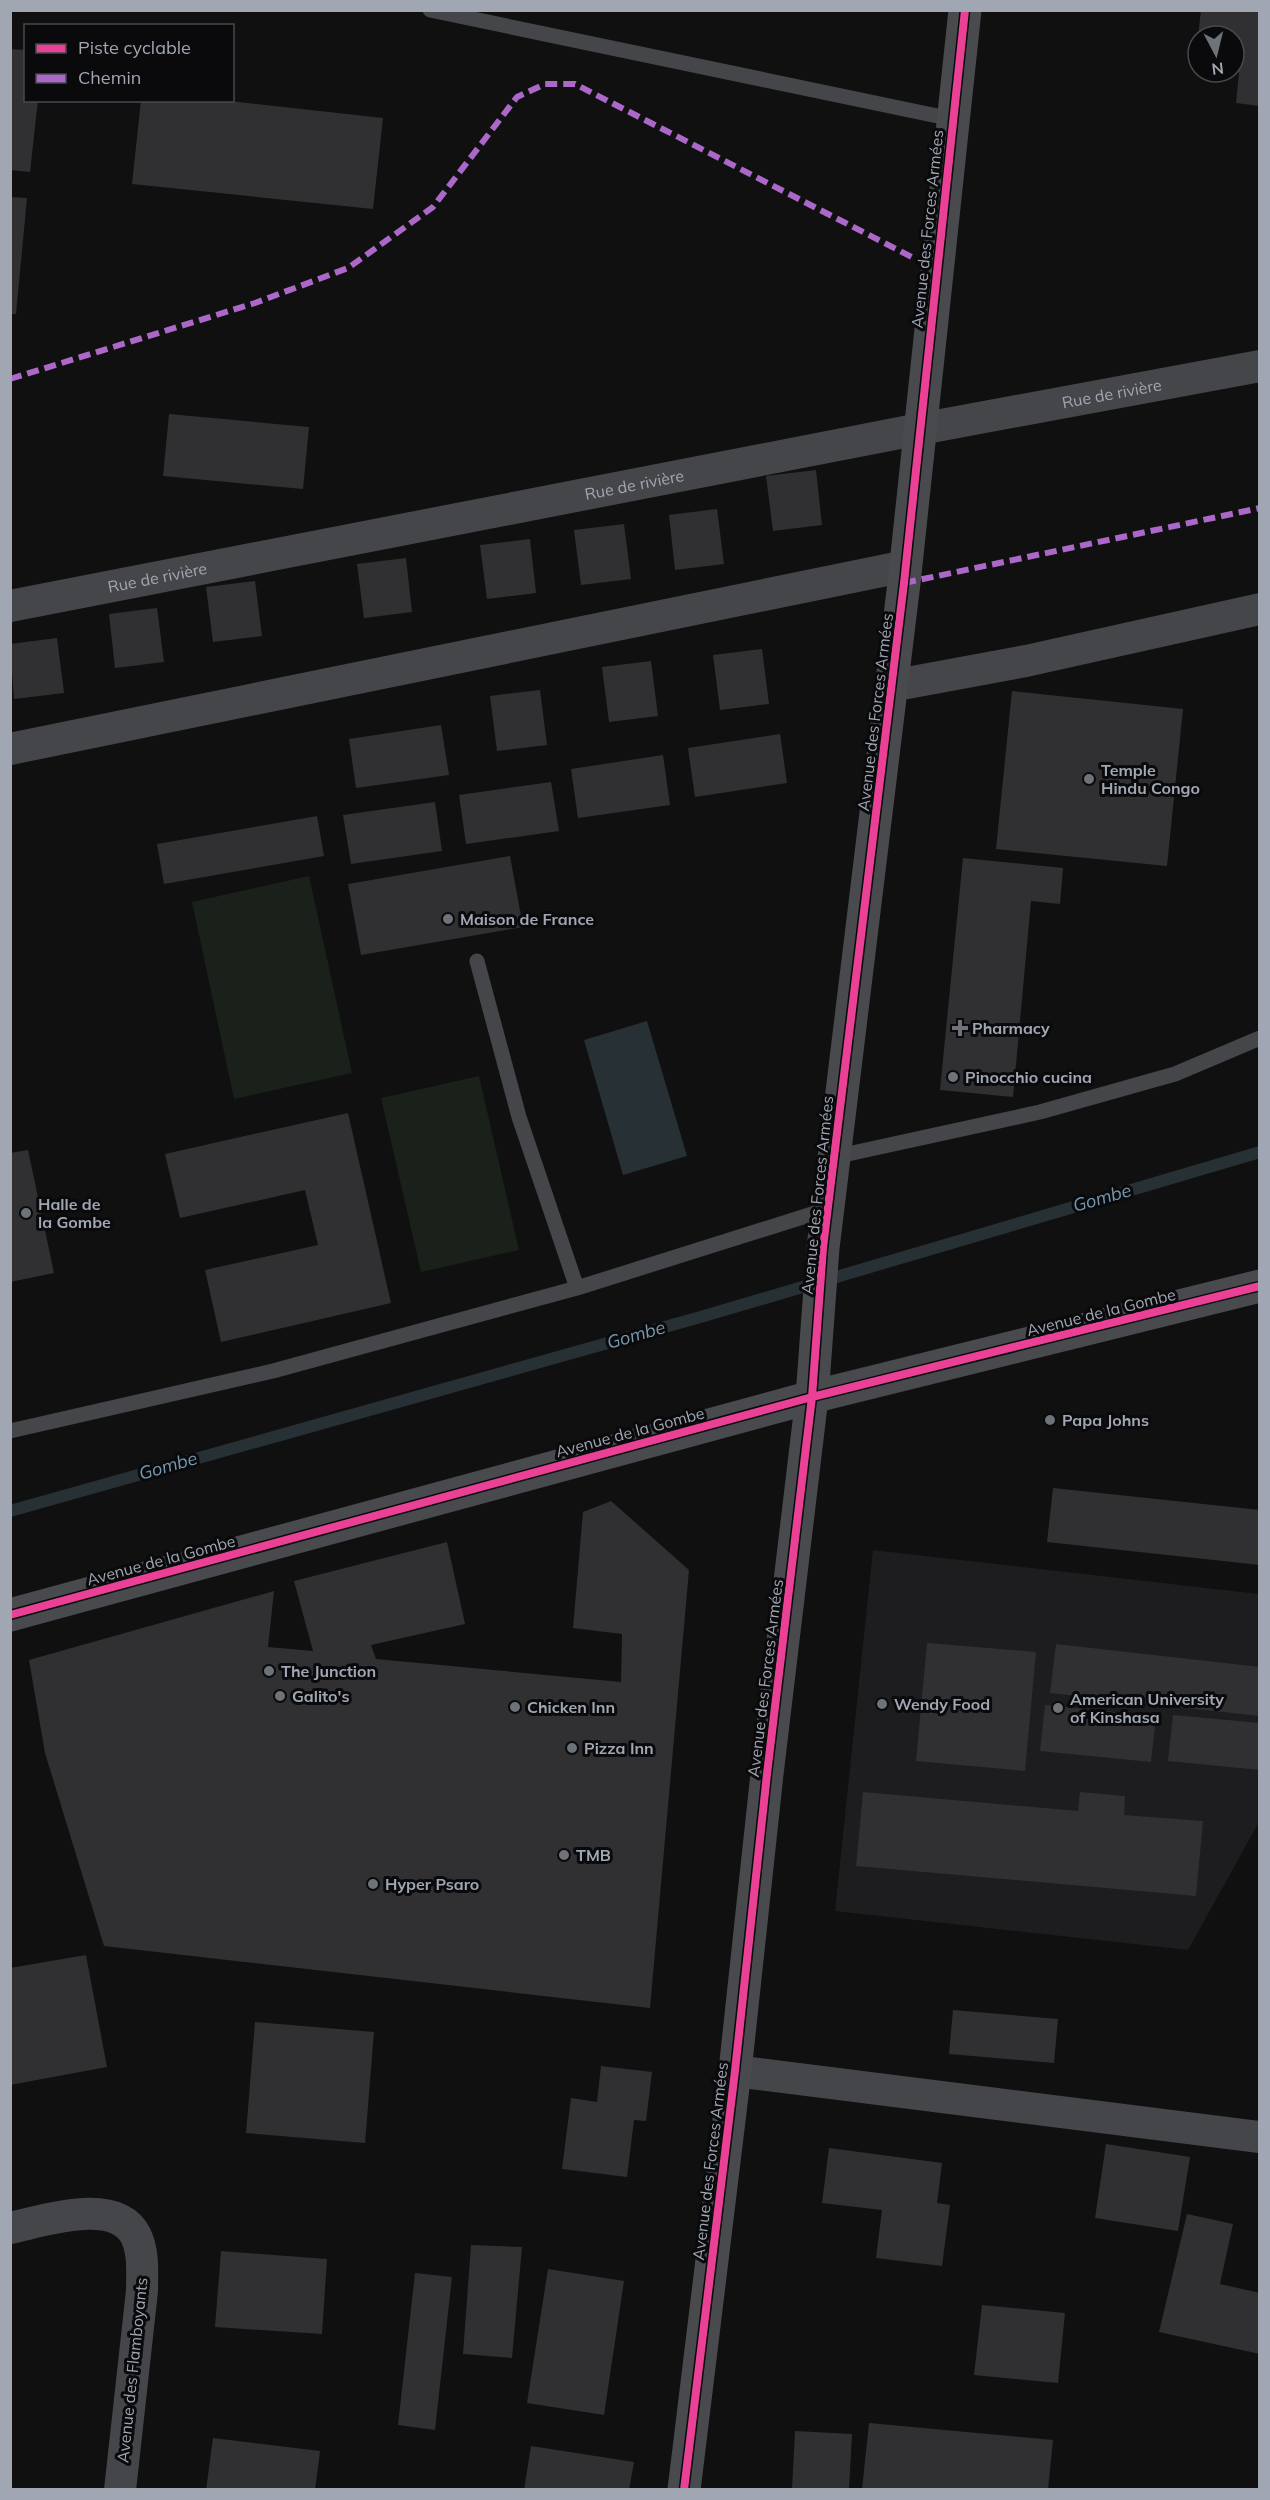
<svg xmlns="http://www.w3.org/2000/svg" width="1270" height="2500" font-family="Mulish,sans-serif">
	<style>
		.built { fill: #1d1d1f }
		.green { fill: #1a201a }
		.water { fill: #273035 }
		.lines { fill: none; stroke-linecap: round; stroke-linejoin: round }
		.stream { stroke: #273035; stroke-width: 12 }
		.building { fill: #303033 }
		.lane { stroke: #444649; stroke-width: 15 }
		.street { stroke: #444649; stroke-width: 32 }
		.secondary { stroke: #484a4d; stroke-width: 33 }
		.quiet { stroke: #ac68c9; stroke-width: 6; stroke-dasharray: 12 6; stroke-linecap: butt }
		.cycleway-casing { stroke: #0a0a0c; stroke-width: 11 }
		.cycleway { stroke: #ea4096; stroke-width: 8 }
		.poi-dot { fill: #6e7279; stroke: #0a0a0c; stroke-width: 2 }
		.labels { text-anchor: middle; stroke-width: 6; stroke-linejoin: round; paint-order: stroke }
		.street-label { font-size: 16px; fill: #a0a7b2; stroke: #0a0a0c }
		.poi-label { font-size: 16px; font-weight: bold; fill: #a0a7b2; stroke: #0a0a0c; text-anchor: start }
		.water-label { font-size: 18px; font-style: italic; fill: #7598af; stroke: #0a0a0c }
	</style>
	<rect width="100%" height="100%" fill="#101010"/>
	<path class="built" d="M873,1550l386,44v228l-71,128 -353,-39z"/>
	<path class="green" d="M309,876l43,197 -118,26 -42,-197z
		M479,1076l40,174 -98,22 -40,-174z"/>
	<path class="water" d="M647,1021l40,135 -64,19 -39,-135z"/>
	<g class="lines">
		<path class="stream" d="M10,1511l694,-195 556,-164"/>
	</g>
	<path class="building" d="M1201,10h59v96l-24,-3 3,-31 -5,-1v-35h-36z
		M10,49l16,1v50h12l-8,72 -20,-2z
		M141,100h80l162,18 -10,91 -241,-25z
		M10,197l17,1 -11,116h-6z
		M169,414l140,13 -6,62 -140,-13z
		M816,470l6,55 -49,6 -7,-55z
		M717,509l7,55 -49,6 -6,-55z
		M624,524l7,55 -50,6 -7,-55z
		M530,539l6,54 -49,6 -7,-54z
		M406,558l6,54 -48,6 -7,-54z
		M255,581l7,55 -49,6 -7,-55z
		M157,608l7,54 -49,6 -6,-54z
		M57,638l7,55 -50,6 -4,-55z
		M762,649l7,55 -49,6 -7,-55z
		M651,661l7,55 -49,6 -7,-55z
		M540,690l7,55 -50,6 -7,-55z
		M1012,691l171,18 -16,157 -171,-17z
		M441,725l8,50 -93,13 -7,-49z
		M780,734l7,49 -92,14 -7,-49z
		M663,755l7,50 -92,13 -7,-49z
		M551,782l8,49 -93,13 -7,-49z
		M435,802l7,49 -91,13 -8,-49z
		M317,816l7,40 -160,28 -7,-40z
		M510,856l13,71 -162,28 -13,-71z
		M963,858l100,10 -3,36 -29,-3 -18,196 -73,-7z
		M348,1113l43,190 -170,39 -16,-72 113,-25 -13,-55 -125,28 -15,-64z
		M28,1150l26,123 -44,9v-129z
		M1053,1488l207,22v55l-213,-23z
		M611,1501l78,69 -39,438 -546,-62 -59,-193 -16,-93 245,-69 -6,56 45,4 -19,-70 153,-39 18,82 -94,21 5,14 245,23 1,-48 -49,-6 10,-116z
		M927,1643l109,9 -11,119 -109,-10z
		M1056,1644l204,23v49l-210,-23z
		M1045,1705l111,11 -5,46 -111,-11z
		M1173,1715l87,8v47l-92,-9z
		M863,1792l215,19 2,-19 45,4 -1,19 79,6 -7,75 -340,-30z
		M86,1955l21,112 -97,18v-117z
		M953,2010l105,9 -4,44 -105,-9z
		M255,2022l119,10 -9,111 -119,-10z
		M601,2066l51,6 -6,49 -12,-1 -7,57 -65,-8 9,-71 26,4z
		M1106,2144l84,13 -12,74 -83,-13z
		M829,2148l113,15 -5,40 13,2 -8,61 -66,-8 6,-48 -60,-7z
		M1187,2214l46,10 -13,60 40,9v61l-101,-22z
		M471,2245l51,2 -10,111 -49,-4z
		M221,2251l106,8 -5,75 -107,-7z
		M548,2269l76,12 -20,134 -77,-12z
		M415,2273l37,4 -17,153 -37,-5z
		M982,2305l83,8 -7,70 -84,-8z
		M869,2423l184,17 -5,50h-186z
		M795,2431l57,3 -3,56h-57z
		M213,2438l107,13 -5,39h-109z
		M531,2446l103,16 -5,28h-105z"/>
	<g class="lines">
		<path class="lane" d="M430,10l522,109
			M477,961l42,156 58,171
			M834,1157l206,-45 135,-38 85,-36
			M10,1431l263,-60 304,-83 251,-79"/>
		<g class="street">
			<path id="s1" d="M10,606l910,-177 340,-63"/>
			<path d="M891,686l135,-25 234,-52"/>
			<path d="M10,749l896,-183"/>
			<path d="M735,2071l525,66"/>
			<path d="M10,2228c34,-7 106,-32 126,8 8,17 6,37 6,55l-22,199"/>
		</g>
		<path class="secondary" d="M10,1615l802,-218 448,-111
			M684,2490l51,-419 32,-297 45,-377 11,-149 81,-665 61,-573"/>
		<path class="quiet" d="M10,379l245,-76 93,-35 85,-61 84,-110 28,-13h30l362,186
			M904,583l356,-75"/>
		<defs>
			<path id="cycleway" d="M10,1615l802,-218 448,-111
				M684,2490l51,-419 32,-297 45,-377 11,-149 81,-665 61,-573"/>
		</defs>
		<use href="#cycleway" class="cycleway-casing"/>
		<use href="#cycleway" class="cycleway"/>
	</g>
	<g class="poi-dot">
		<circle cx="1089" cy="779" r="6"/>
		<circle cx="448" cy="919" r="6"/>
		<path d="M957 1019h6v6h6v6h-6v6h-6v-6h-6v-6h6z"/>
		<circle cx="953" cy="1077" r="6"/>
		<circle cx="26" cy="1213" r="6"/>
		<circle cx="1050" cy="1420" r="6"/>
		<circle cx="269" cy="1671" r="6"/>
		<circle cx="280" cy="1696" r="6"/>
		<circle cx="882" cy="1704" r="6"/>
		<circle cx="515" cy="1707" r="6"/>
		<circle cx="1058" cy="1708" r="6"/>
		<circle cx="572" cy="1748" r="6"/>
		<circle cx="564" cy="1855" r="6"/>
		<circle cx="373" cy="1884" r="6"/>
	</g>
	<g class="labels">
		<g class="street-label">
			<text transform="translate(927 229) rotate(-84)" y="6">Avenue des Forces Armées</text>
			<text dy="6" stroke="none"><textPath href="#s1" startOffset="1122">Rue de rivière</textPath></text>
			<text dy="6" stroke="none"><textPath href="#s1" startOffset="636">Rue de rivière</textPath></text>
			<text dy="6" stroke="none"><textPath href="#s1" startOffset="150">Rue de rivière</textPath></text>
			<text transform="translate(875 712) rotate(-83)" y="6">Avenue des Forces Armées</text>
			<text transform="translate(817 1195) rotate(-84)" y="6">Avenue des Forces Armées</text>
			<text transform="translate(1101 1312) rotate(-14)" y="6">Avenue de la Gombe</text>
			<text transform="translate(630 1432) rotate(-15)" y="6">Avenue de la Gombe</text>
			<text transform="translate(161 1560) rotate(-15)" y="6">Avenue de la Gombe</text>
			<text transform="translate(765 1678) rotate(-83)" y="6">Avenue des Forces Armées</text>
			<text transform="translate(710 2161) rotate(-83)" y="6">Avenue des Forces Armées</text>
			<text transform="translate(132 2370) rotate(-84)" y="6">Avenue des Flamboyants</text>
		</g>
		<g class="poi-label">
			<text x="1101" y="776">Temple<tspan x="1101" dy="18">Hindu Congo</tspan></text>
			<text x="460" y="925">Maison de France</text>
			<text x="972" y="1034">Pharmacy</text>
			<text x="965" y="1083">Pinocchio cucina</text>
			<text x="38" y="1210">Halle de<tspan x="38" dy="18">la Gombe</tspan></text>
			<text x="1062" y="1426">Papa Johns</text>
			<text x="281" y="1677">The Junction</text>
			<text x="292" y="1702">Galito's</text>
			<text x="1070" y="1705">American University<tspan x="1070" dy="18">of Kinshasa</tspan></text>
			<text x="894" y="1710">Wendy Food</text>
			<text x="527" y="1713">Chicken Inn</text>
			<text x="584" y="1754">Pizza Inn</text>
			<text x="576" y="1861">TMB</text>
			<text x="385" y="1890">Hyper Psaro</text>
		</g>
		<g class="water-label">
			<text transform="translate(1102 1198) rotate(-16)" y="6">Gombe</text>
			<text transform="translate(636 1335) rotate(-16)" y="6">Gombe</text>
			<text transform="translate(168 1466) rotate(-16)" y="6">Gombe</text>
		</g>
	</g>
	<rect width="1270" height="2500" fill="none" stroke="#a0a7b2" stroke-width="24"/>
	<rect x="24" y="24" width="210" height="78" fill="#0a0a0c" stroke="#46494e" stroke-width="1.5"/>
	<rect x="36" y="44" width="30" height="9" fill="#ea4096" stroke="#46494e" stroke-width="1.5"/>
	<text x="78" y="54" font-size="18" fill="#a0a7b2">Piste cyclable</text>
	<rect x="36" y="74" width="30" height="9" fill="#ac68c9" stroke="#46494e" stroke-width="1.5"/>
	<text x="78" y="84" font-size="18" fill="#a0a7b2">Chemin</text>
	<g transform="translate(1216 54) rotate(173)"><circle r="28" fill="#0a0a0c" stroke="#46494e" stroke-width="1.5"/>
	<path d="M0-4.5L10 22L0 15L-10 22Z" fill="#6e7279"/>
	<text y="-9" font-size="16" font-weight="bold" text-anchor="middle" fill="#a0a7b2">N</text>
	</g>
</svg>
